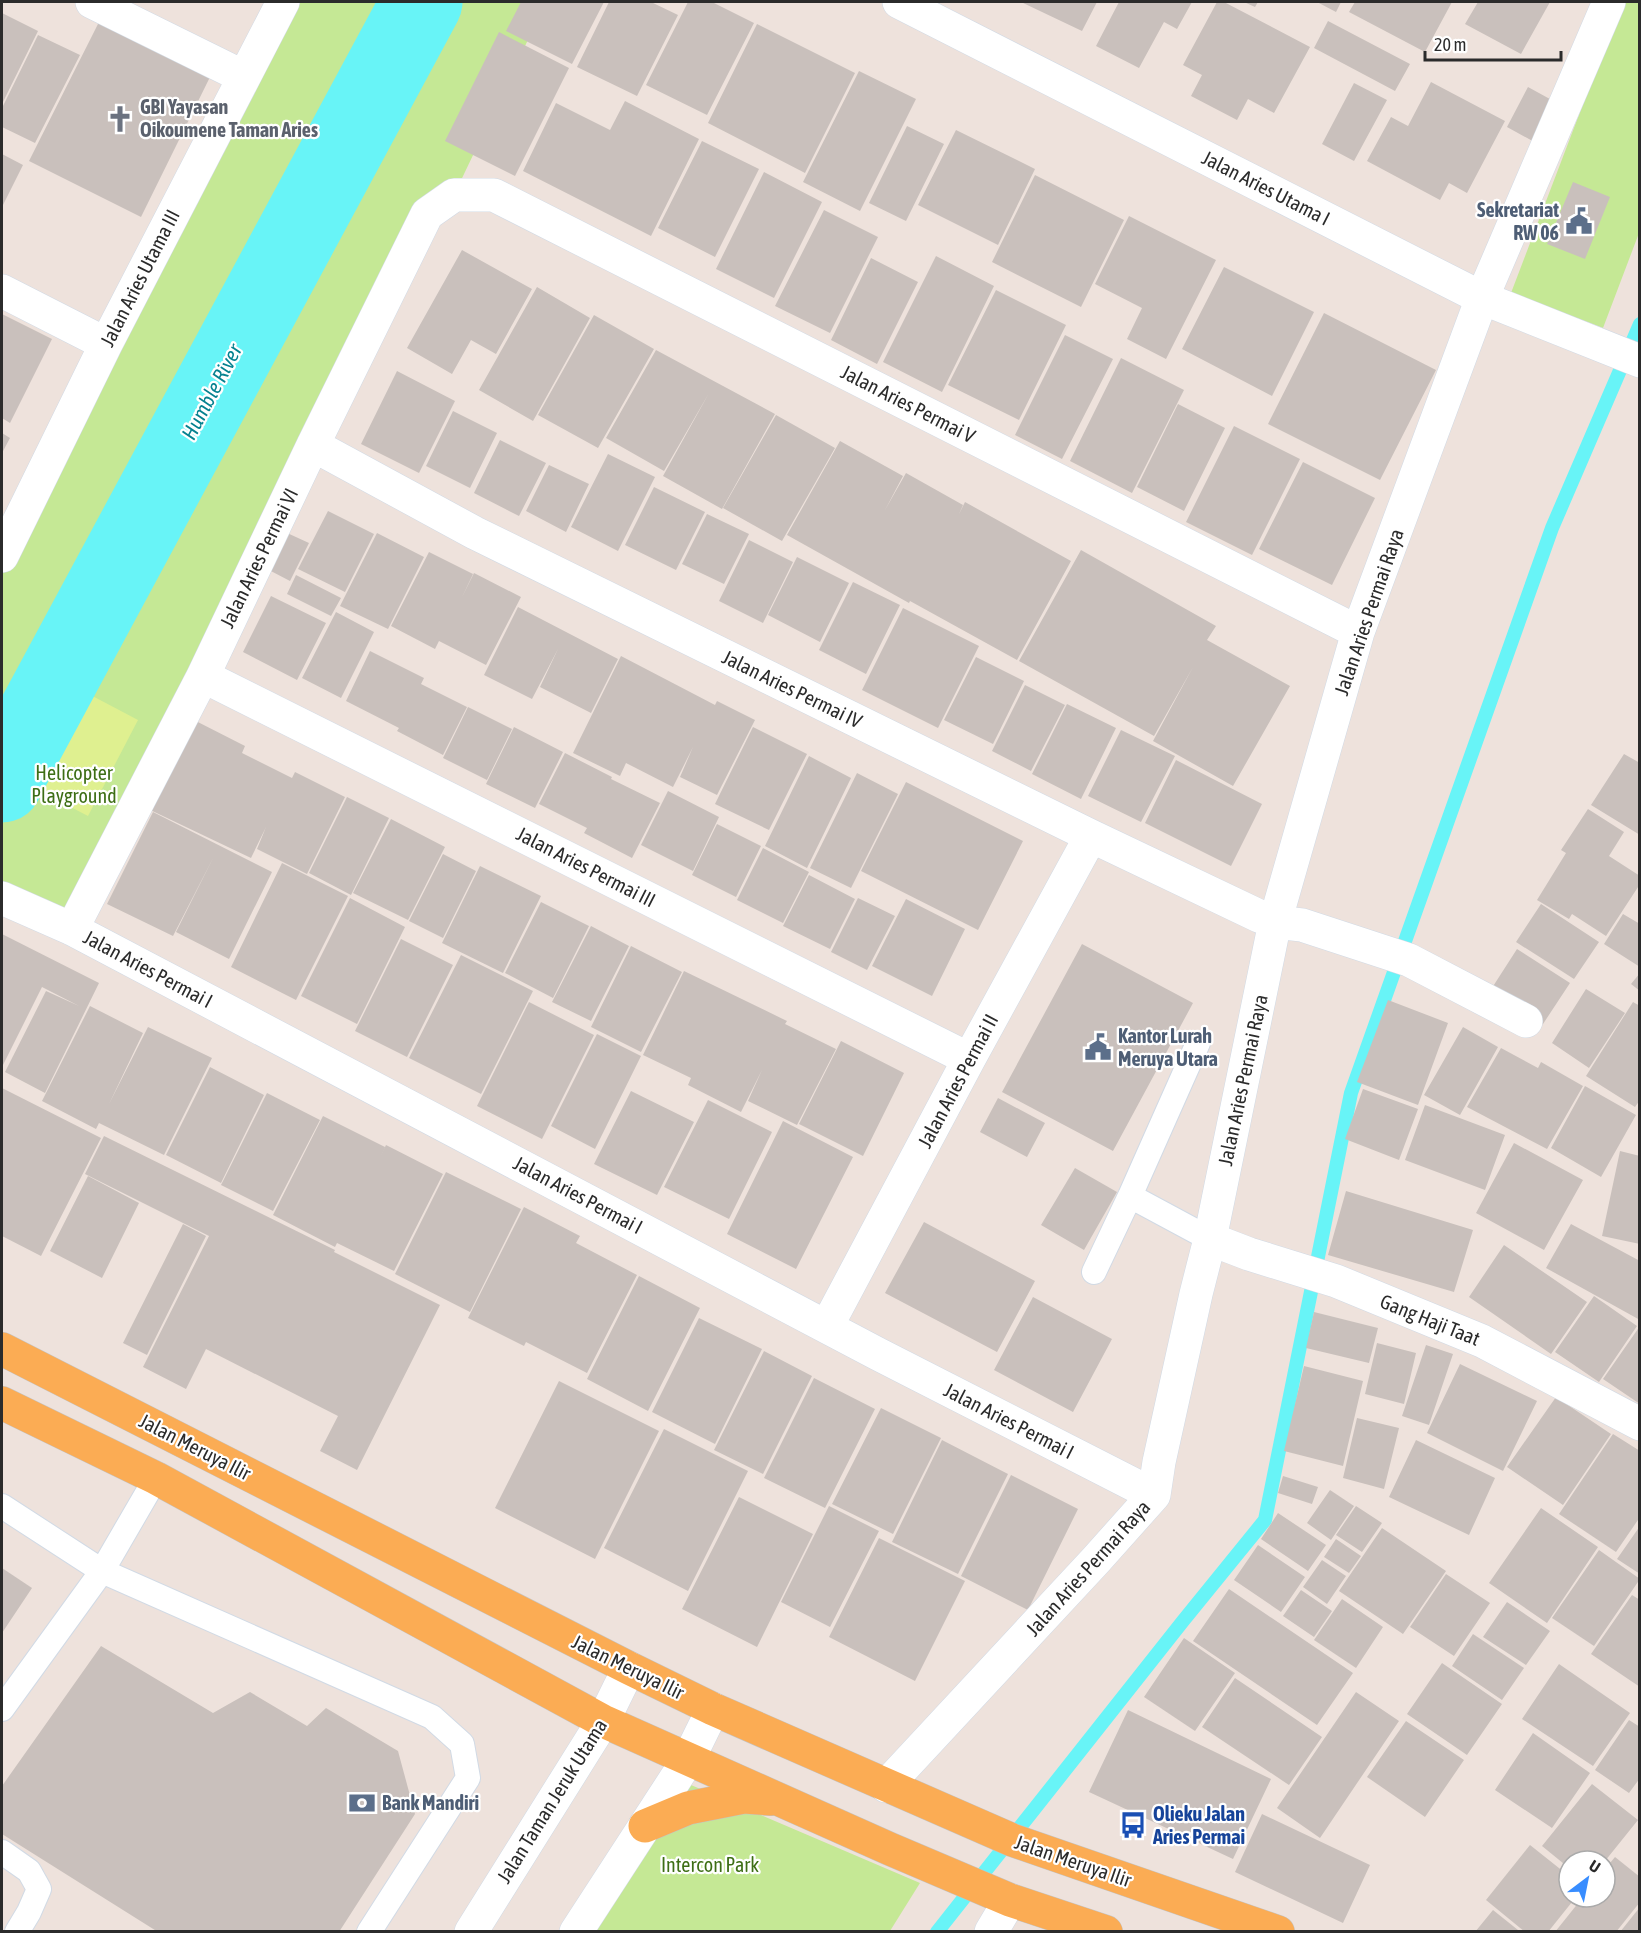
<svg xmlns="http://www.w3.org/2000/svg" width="1641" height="1933" font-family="'Asap Condensed',sans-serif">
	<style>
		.green { fill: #c5e895 }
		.pitch { fill: #dff090 }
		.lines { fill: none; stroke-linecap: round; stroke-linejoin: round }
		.stream { stroke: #68f4f7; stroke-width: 14 }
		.river { stroke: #68f4f7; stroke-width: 81 }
		.building { fill: #c9c0bc }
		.service-casing { stroke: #d1dae5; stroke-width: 26 }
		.minor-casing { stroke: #d1dae5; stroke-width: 34 }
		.tertiary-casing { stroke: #d1dae5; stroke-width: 34 }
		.primary-casing { stroke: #c4c4c4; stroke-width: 34 }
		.service { stroke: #fff; stroke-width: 24 }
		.minor { stroke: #fff; stroke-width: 33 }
		.tertiary { stroke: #fff; stroke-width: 33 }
		.primary { stroke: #fbac54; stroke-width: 33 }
		.labels { text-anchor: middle; stroke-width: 4.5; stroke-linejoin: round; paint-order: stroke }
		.worship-label { font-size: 20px; font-weight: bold; fill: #5b616d; stroke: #fff; text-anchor: start }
		.street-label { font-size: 20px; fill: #2b2b2b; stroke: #fff }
		.service-label { font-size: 20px; font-weight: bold; fill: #4e5e75; stroke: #fff; text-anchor: start }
		.park-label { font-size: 20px; fill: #3d6e15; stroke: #fff }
		.transit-label { font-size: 20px; font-weight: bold; fill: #164399; stroke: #fff; text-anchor: start }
		.water-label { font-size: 21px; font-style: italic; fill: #068290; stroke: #fff }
	</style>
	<rect width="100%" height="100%" fill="#eee2dc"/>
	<path class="green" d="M296,2h250l-92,193 -382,734 -70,-25v-338z
		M1622,2h17v231l-36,95 -92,-35z
		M684,1782l236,101 -30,48 -301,1z"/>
	<path class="pitch" d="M83,691l55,29 -50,96 -56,-29z"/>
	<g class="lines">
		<path class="stream" d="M937,1932l246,-311 82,-101 86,-427 201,-565 88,-204"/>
		<path class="river" d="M2,782l420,-780"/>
	</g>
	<path class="building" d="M521,2h83l-32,62 -66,-33z
		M609,2h42l27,13 -41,81 -60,-29z
		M688,2h24l42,21 -47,92 -61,-30z
		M1021,2h76l-15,29z
		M1119,2h73l-15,27 -13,-7 -25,46 -43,-22z
		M1217,2h7l86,45 -36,66 -26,-14 -11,21 -46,-24 11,-21 -19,-10z
		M1244,2h14l-3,5z
		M1317,2h24l-5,10z
		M1355,2h97l-27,50 -76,-40z
		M1478,2h72l-29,52 -56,-30z
		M2,13l36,18 -36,73z
		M1328,21l82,43 -15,27 -81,-43z
		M99,22l111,55 -69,140 -112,-56z
		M757,24l98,49 -50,100 -97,-50z
		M499,32l70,36 -54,108 -70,-35z
		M38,35l42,20 -45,88 -33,-16v-19z
		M859,71l57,28 -56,112 -57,-29z
		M1431,82l74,39 -38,72 -18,-10 -9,17 -73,-39 24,-44 17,9z
		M1354,83l33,17 -33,61 -32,-17z
		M1528,87l31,17 -21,40 -31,-17z
		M625,101l74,38 -48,97 -128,-65 33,-68 54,27z
		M907,126l37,18 -38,77 -37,-18z
		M956,130l79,39 -37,76 -80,-40z
		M702,141l57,28 -44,88 -57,-29z
		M2,154l21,11 -21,42z
		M764,172l58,30 -48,96 -58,-29z
		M1035,175l89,45 -43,87 -89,-45z
		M1573,182l37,15 -25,62 -38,-15z
		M824,210l54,27 -48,96 -55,-27z
		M1129,216l87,44 -50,99 -39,-20 15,-31 -47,-24z
		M462,250l70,39 -36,65 -25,-14 -19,34 -45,-26z
		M936,256l58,30 -52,106 -59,-30z
		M871,258l47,24 -41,82 -46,-24z
		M1224,267l90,45 -42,84 -90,-47z
		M537,287l53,31 -57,103 -54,-31z
		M996,290l70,35 -47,95 -71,-35z
		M1324,313l112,57 -56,110 -112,-56z
		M2,314l50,25 -42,84 -8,-5z
		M594,315l60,34 -56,99 -60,-33z
		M1065,335l48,24 -51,100 -47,-24z
		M656,350l119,64 -53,95 -59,-33 46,-83 -45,78 -58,-33z
		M1121,358l63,32 -52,103 -62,-32z
		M397,371l58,30 -36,72 -58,-29z
		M1178,404l47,24 -41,83 -47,-24z
		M453,411l44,22 -27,55 -44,-22z
		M776,415l59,33 -53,93 -59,-33z
		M1234,426l66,33 -48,96 -66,-33z
		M2,433l8,5 -8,15z
		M500,440l46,23 -27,53 -45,-23z
		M840,441l63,35 -18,34 21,-37 57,32 -4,9 6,-12 106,59 -54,99 -107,-59 -1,2 -122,-68z
		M608,454l47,23 -37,74 -47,-24z
		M1303,462l72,36 -43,87 -73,-36z
		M549,465l40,19 -23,48 -40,-21z
		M654,487l51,25 -29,58 -51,-25z
		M328,511l46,23 -29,58 -47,-23z
		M707,514l42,20 -25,50 -42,-20z
		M285,532l24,11 -19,38 -23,-12z
		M377,533l47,24 -36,72 -48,-23z
		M749,540l44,22 -30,61 -44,-22z
		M1081,550l135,76 -9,14 83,46 -57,100 -80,-45 40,-74 -39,69 -135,-75z
		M429,552l44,22 -11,23 12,-24 47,24 -35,68 -47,-24 -4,8 -44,-23z
		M797,557l52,26 -29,59 -52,-27z
		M296,575l45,23 -10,18 -44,-22z
		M853,582l47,23 -34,69 -47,-24z
		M271,596l55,27 -29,57 -54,-28z
		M518,607l100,52 -27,54 -51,-26 18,-38 -26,50 -48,-24z
		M903,608l76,38 -41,82 -76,-38z
		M336,612l38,20 -33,66 -39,-20z
		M370,651l54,27 -3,6 46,23 -24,48 -46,-24 2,-3 -53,-27z
		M621,656l94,49 2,-4 38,19 -38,75 -37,-18 13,-30 -20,40 -47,-24 -6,13 -47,-23z
		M976,657l48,24 -31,63 -49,-24z
		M1025,685l40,20 -34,66 -39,-20z
		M1067,704l49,24 -35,71 -49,-25z
		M468,707l44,22 -25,51 -44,-22z
		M188,717l57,29 -3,7 50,25 3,-6 50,25 -38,77 -50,-25 9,-22 -15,31 -107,-51z
		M514,727l49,25 -28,56 -49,-24z
		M753,727l54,27 -38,76 -54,-26z
		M1121,730l54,26 -34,66 -53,-26z
		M565,753l47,24 -1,2 49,24 -28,55 -48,-25 3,-5 -48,-24z
		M1624,754l16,9v72l-49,-30z
		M809,756l42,22 -44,90 -42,-22z
		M1176,760l86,44 -31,62 -86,-43z
		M857,773l41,21 -47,94 -41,-20z
		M906,782l117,59 -45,89 -117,-59z
		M668,791l51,26 -26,54 -52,-26z
		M347,797l42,21 -38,77 -42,-22z
		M1588,809l36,23 -15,24 31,20v8l-34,52 -34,-22 -3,5 -32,-19 29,-47 -5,-3z
		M153,812l119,60 -43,87 -53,-27 37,-74 -40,78 -66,-32z
		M391,819l54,28 -37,73 -55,-27z
		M717,824l44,22 -25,51 -44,-22z
		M763,848l46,24 -26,51 -46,-23z
		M443,854l33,17 -33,67 -34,-17z
		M282,863l66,33 -52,104 -65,-33z
		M480,866l61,30 -38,77 -61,-30z
		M809,875l46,24 -25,50 -47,-23z
		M350,898l55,29 -48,97 -56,-28z
		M858,898l37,18 -28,54 -36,-18z
		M906,899l59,30 -33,67 -60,-30z
		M541,902l48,24 -36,72 -48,-25z
		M1541,904l58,38 -25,37 -58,-37z
		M1623,914l17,10v43l-36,-23z
		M591,926l38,20 -38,75 -39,-19z
		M2,934l97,49 -54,110 -40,-21 41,-81 33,15 -37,-19 -40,80z
		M401,939l52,26 -46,92 -52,-26z
		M1082,944l111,59 -80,148 -111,-59z
		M631,946l51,26 -41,80 -50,-25z
		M1517,949l53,34 -27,41 -53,-33z
		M461,955l72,36 -52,103 -72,-36z
		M684,971l103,50 -2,3 51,25 -39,76 -49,-24 14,-31 -21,42 -53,-27 3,-7 -48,-23z
		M1640,973v18l-9,-7z
		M1586,989l39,24 -36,55 -37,-25z
		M1388,1000l60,23 -30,82 -61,-23z
		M529,1002l65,33 -52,104 -65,-33z
		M1633,1002l7,4v94l-5,7 -49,-31z
		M90,1006l53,27 -34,71 39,-77 64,31 -48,97 -65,-32 -3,6 -54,-28z
		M1463,1027l35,20 -38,68 -36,-20z
		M597,1034l44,22 -46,93 -44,-23z
		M841,1041l63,32 -41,83 -64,-32z
		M1501,1048l37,20 3,-6 42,24 -36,63 -80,-42z
		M210,1067l54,28 -43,88 -55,-28z
		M1585,1086l51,29 -35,62 -50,-29z
		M2,1088l99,50 -60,118 -39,-20z
		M1363,1089l55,20 -19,51 -54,-21z
		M631,1091l63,31 -37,73 -63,-31z
		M267,1093l53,27 -47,91 -52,-26z
		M998,1098l47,25 -18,34 -47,-25z
		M708,1100l64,32 -43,87 -65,-32z
		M1425,1105l80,30 -20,55 -80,-30z
		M323,1116l62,31 -7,15 8,-17 57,29 -49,97 -57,-28 -2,4 -62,-32z
		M783,1121l70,36 -57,112 -69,-35z
		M104,1136l231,114 -1,2 106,53 -83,165 -37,-19 18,-35 -132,-67 -20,40 -43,-22 66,-131 -124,-62z
		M1514,1143l69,37 -39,70 -68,-37z
		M1620,1151l20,5v88l-38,-8z
		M1075,1168l42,24 -33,58 -43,-25z
		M446,1172l75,37 -51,103 -75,-38z
		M88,1176l51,27 -37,75 -52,-27z
		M1346,1191l127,39 -19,62 -126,-37z
		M524,1207l56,29 -4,7 61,32 -50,98 -61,-31 -2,4 -56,-28z
		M924,1222l111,59 -38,71 -112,-59z
		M183,1224l23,12 -59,119 -24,-12z
		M1571,1224l69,37v59l-94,-52z
		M1504,1245l83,57 -36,52 -82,-57z
		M639,1276l61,32 -52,103 -61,-32z
		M1594,1296l43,30 -38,56 -44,-30z
		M1033,1297l79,42 -39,73 -79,-42z
		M1314,1312l64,16 -9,35 -63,-15z
		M699,1318l63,31 -47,95 -63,-32z
		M1640,1326v78l-37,-25z
		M1377,1343l39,10 -12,51 -39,-10z
		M1426,1345l27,9 -24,71 -27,-9z
		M764,1351l48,25 -49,98 -49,-24z
		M1460,1364l77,37 -34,70 -76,-38z
		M1304,1366l59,15 -20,85 -59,-15z
		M814,1378l61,31 -50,99 -61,-30z
		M559,1381l100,50 -64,128 -100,-51z
		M1556,1397l55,37 -48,71 -56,-38z
		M881,1408l60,30 -48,96 -61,-30z
		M1357,1418l42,10 -15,61 -41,-11z
		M664,1429l84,42 -60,120 -84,-43z
		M1613,1434l27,17v66l-24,35 -57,-38z
		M942,1440l66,34 -50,100 -66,-32z
		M1416,1440l79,38 -26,57 -80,-38z
		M1011,1475l67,34 -50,101 -67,-34z
		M1283,1476l35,11 -6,17 -34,-11z
		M1330,1490l24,16 -23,34 -24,-17z
		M739,1497l74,37 -56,113 -75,-38z
		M829,1506l50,25 -49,96 -49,-25z
		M1356,1506l26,17 -20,29 -26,-17z
		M1541,1508l57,39 -51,76 -58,-40z
		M1278,1513l48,32 -18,26 -47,-32z
		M1640,1526v48l-23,-15z
		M1382,1528l64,43 -43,63 -64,-43z
		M879,1538l86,43 -50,100 -86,-44z
		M1336,1539l25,17 -12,17 -25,-16z
		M1258,1545l47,32 -24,35 -47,-32z
		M1599,1550l41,29 -46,67 -42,-28z
		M1322,1560l24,16 -19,28 -24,-17z
		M2,1568l30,20 -30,45z
		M1446,1574l44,29 -36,53 -44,-29z
		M1229,1589l124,84 -36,52 -124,-84z
		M1301,1590l31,21 -18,26 -31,-21z
		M1632,1595l8,5v87l-49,-33z
		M1342,1599l41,28 -27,41 -42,-28z
		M1507,1602l43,29 -24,34 -43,-28z
		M1473,1634l51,34 -22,32 -50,-34z
		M1184,1638l51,35 -40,58 -51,-34z
		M101,1646l112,67 37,-21 57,34 19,-18 72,43 17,63 -76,118h-181l-156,-98v-48z
		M1442,1663l60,41 -35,51 -60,-41z
		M1559,1664l71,49 -37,53 -71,-47z
		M1235,1678l87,59 -33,48 -87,-58z
		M1356,1692l43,29 -79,117 -43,-30z
		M1128,1710l143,69 -38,80 -144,-67z
		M1629,1720l11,7v51l-11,15 -34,-23z
		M1406,1721l58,39 -39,57 -58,-40z
		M1533,1733l57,40 -38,55 -57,-38z
		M1592,1784l46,36 -33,41h-36v7l-27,-22z
		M1262,1814l108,51 -27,58 -108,-51z
		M1530,1845l39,31v21h7l-28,35h-23l-39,-32z
		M1615,1857l25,20v25l-24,30h-61l28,-35h22v-28z
		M1640,1907v25h-20z
		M1493,1910l25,20 -1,2h-42z"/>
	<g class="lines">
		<defs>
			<path id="service" d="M1130,1196l80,43
				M1094,1272l36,-76 68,-153
				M2,1506l100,65 330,146 30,27 6,34 -99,154
				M2,1709l100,-138 54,-93
				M2,1852l27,19 10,18 -10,23 -12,20"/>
			<path id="minor" d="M92,2l152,75
				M2,291l104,53
				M313,445l162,88 616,303 168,80 16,6 27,3 107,35 117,61
				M2,556l104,-212 177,-342
				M203,676l766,383
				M2,898l70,31 806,425 276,141
				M72,929l131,-253 110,-231 114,-231 27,-19h40l864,437
				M1210,1239l39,15 87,27 146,60 158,83
				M827,1326l142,-267 122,-223
				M886,1786l210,-226 58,-65 5,-33 37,-168 14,-55 65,-317 83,-290 124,-334 127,-296
				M471,1932l132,-211 26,-53
				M576,1932l113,-174 24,-49
				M991,1932l19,-32"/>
			<path id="tertiary" d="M899,2l583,296 158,63"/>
			<path id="primary" d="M2,1349l627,319 84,41 299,131 266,92
				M2,1403l154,75 447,243 287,128 120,51 96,32
				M645,1826l43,-18 56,-11 27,2"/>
		</defs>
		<use href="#service" class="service-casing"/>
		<use href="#minor" class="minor-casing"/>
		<use href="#tertiary" class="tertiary-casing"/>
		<use href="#primary" class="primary-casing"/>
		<use href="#service" class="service"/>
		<use href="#minor" class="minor"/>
		<use href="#tertiary" class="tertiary"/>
		<use href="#primary" class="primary"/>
	</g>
	<defs>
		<symbol id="church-bare" viewBox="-9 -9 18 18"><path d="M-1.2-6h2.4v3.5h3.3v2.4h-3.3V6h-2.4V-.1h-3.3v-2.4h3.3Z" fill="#6b7280" stroke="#fff" stroke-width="2.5" paint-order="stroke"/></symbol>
		<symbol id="civic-bare" viewBox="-9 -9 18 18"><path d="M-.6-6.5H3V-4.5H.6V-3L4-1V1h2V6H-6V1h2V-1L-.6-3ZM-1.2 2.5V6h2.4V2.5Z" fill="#5c6f8a" stroke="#fff" stroke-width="2.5" paint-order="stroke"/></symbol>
		<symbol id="bank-bare" viewBox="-9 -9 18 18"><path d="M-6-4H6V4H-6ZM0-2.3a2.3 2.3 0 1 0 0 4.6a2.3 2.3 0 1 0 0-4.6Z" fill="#5c6f8a" stroke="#fff" stroke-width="2.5" paint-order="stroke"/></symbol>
		<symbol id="bus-bare" viewBox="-9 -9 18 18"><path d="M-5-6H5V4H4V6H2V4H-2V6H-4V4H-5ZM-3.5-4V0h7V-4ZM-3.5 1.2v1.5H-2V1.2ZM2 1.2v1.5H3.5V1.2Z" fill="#1a4fb4" stroke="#fff" stroke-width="2.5" paint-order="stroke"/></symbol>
	</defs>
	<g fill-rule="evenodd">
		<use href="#church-bare" x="101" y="100" width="38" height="38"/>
		<use href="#civic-bare" x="1560" y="202" width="38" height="38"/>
		<use href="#civic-bare" x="1079" y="1028" width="38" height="38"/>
		<use href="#bank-bare" x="343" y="1784" width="38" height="38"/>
		<use href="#bus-bare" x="1114" y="1806" width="38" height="38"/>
	</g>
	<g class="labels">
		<g class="worship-label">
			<text x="140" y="114">GBI Yayasan<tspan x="140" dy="23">Oikoumene Taman Aries</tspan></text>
		</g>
		<g class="street-label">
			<text transform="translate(1266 188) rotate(27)" y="7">Jalan Aries Utama I</text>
			<text transform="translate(140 278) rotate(-63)" y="7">Jalan Aries Utama III</text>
			<text transform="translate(908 404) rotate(27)" y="7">Jalan Aries Permai V</text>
			<text transform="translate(259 558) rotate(-64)" y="7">Jalan Aries Permai VI</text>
			<text transform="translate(1369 612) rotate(-71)" y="7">Jalan Aries Permai Raya</text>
			<text transform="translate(792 689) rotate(26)" y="7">Jalan Aries Permai IV</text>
			<text transform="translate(586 867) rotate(27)" y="7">Jalan Aries Permai III</text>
			<text transform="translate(148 969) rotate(28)" y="7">Jalan Aries Permai I</text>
			<text transform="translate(1243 1080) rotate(-78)" y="7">Jalan Aries Permai Raya</text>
			<text transform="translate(958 1081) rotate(-62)" y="7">Jalan Aries Permai II</text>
			<text transform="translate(578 1195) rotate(28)" y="7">Jalan Aries Permai I</text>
			<text transform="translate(1430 1320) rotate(22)" y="7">Gang Haji Taat</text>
			<text transform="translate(1009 1421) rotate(27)" y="7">Jalan Aries Permai I</text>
			<text transform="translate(195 1447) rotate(27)" y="7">Jalan Meruya Ilir</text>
			<text transform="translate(1088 1568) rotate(-48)" y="7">Jalan Aries Permai Raya</text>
			<text transform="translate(628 1667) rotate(26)" y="7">Jalan Meruya Ilir</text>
			<text transform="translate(552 1801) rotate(-58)" y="7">Jalan Taman Jeruk Utama</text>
			<text transform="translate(1073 1861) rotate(19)" y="7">Jalan Meruya Ilir</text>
		</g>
		<g class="service-label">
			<text x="1559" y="217" text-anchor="end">Sekretariat<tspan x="1559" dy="23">RW 06</tspan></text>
			<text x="1118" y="1043">Kantor Lurah<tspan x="1118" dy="23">Meruya Utara</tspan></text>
			<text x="382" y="1810">Bank Mandiri</text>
		</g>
		<g class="park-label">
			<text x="74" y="780">Helicopter<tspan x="74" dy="23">Playground</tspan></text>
			<text x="710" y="1872">Intercon Park</text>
		</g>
		<g class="transit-label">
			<text x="1153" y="1821">Olieku Jalan<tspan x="1153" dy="23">Aries Permai</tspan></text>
		</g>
		<g class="water-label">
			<text transform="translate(212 392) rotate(-62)" y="7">Humble River</text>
		</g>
	</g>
	<rect width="1641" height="1933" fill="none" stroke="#2b2b2b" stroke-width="6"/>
	<g transform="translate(1587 1879) rotate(32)"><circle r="28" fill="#ffffff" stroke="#aaaaaa" stroke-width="1.5"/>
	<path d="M0-4.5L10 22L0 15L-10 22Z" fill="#388dff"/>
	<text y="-9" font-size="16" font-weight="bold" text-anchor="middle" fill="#2b2b2b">U</text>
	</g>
	<path d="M1425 51v9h136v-9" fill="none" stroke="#2b2b2b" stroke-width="3"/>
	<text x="1434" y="51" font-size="18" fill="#2b2b2b" stroke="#ffffff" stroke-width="4.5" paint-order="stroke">20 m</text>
</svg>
